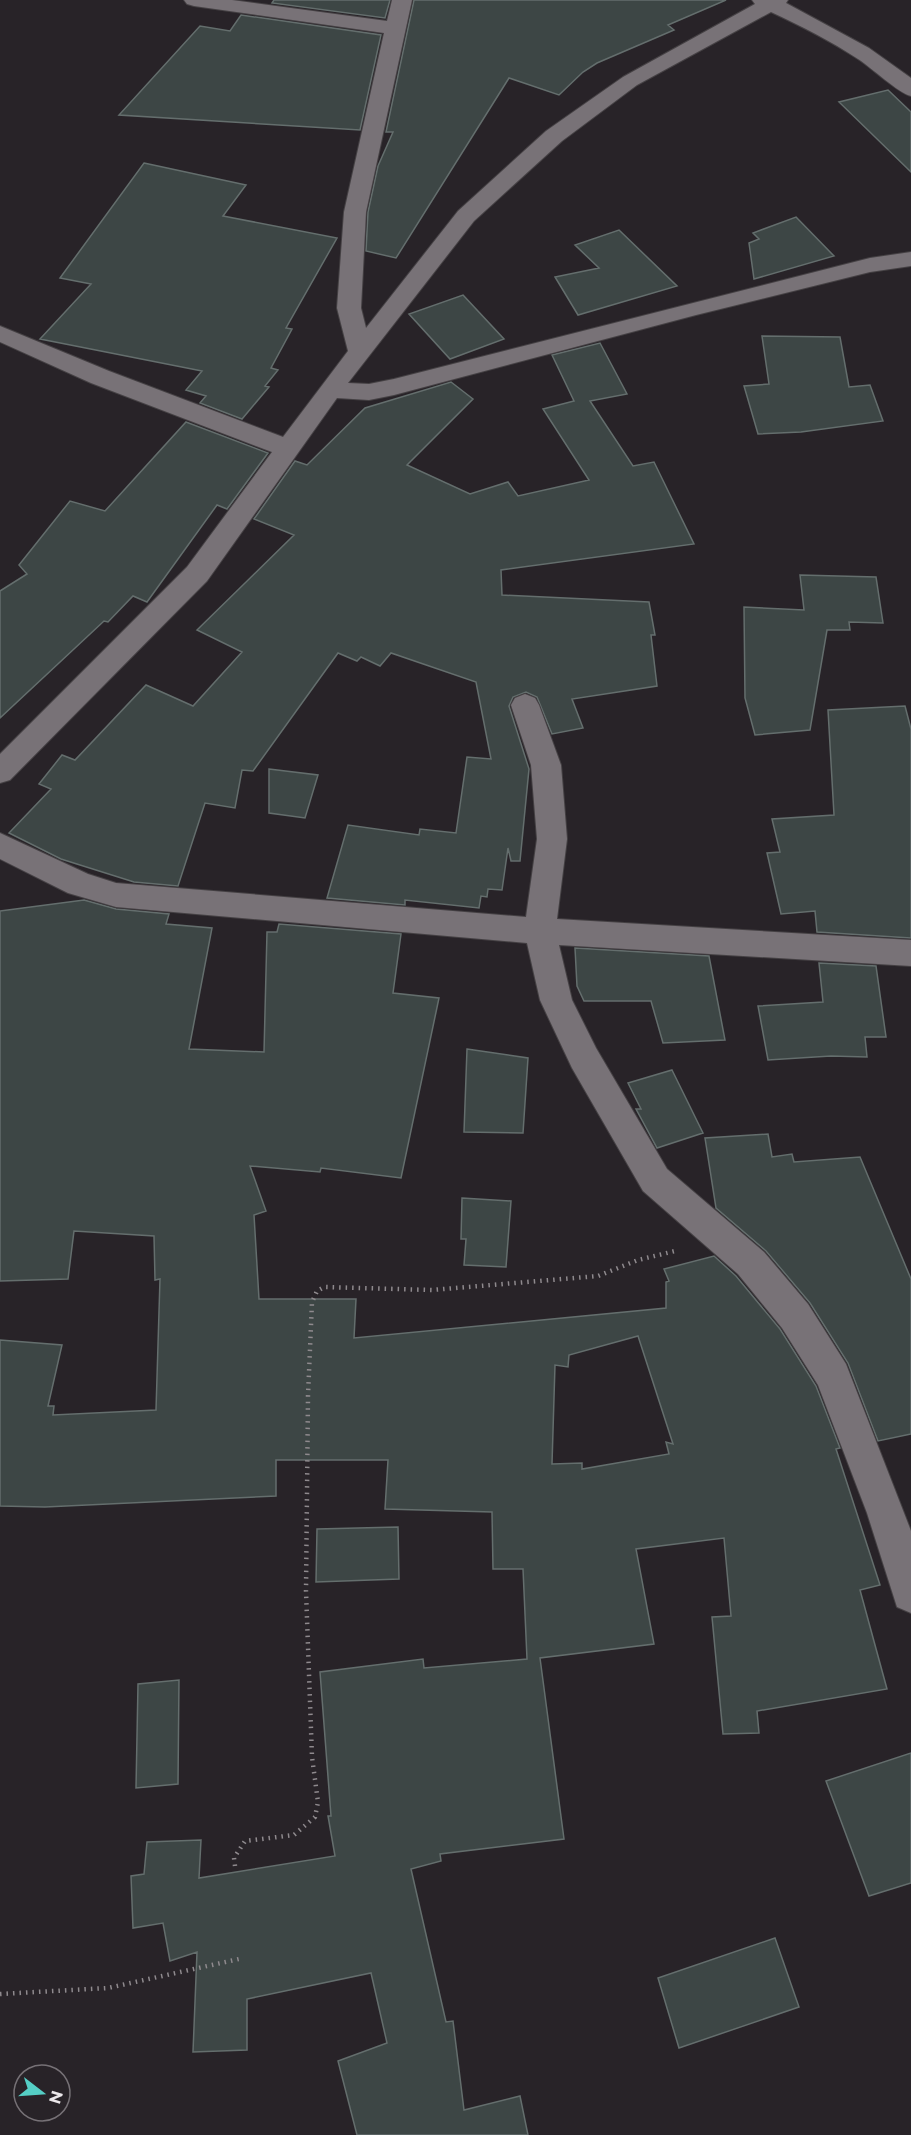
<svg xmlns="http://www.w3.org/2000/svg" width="911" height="2135" font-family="Montserrat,sans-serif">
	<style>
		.building { fill: #3d4645; stroke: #646e6d; stroke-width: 1.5; fill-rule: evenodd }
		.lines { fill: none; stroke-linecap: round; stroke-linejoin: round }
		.minor-casing { stroke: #454144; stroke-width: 2 }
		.path { stroke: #8f8a8e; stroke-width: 4.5; stroke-dasharray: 1.5 5; stroke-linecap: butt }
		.minor { fill: #787277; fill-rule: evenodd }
	</style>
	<rect width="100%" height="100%" fill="#282328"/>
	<path class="building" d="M274,0h116l-5,18 -113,-15z
		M414,0h312l-58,25 6,5 -77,33 -14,9 -24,23 -50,-17 -113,180 -30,-7 2,-39 10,-46 15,-34h-7z
		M241,15l140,20 -21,95 -241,-15 81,-89 30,5z
		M888,90l23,22v60l-72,-70z
		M144,163l102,22 -23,31 114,22 -51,90 6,1 -21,39 7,2 -13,16 4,1 -27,32 -42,-16 6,-7 -20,-6 16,-19 -162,-32 51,-55 -31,-6z
		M796,217l38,39 -80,23 -5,-36 10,-4 -6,-6z
		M619,230l58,56 -99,29 -23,-38 44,-9 -24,-23z
		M463,295l41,44 -54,20 -41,-45z
		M762,336l78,1 9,50 21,-2 13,36 -82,11 -43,2 -14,-48 25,-2z
		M600,343l27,51 -37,7 43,65 21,-4 40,82 -193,26 1,25 147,7 6,33h-4l6,51 -85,13 11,29 -31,6 -15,-37 -11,-5 -13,5 -4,9 20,63 -9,92h-9l-3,-13 -6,42 -14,-1 -1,8 -6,-1 -2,12 -74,-8v5l-78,-7 21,-73 71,10 1,-6 36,4 11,-76 24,2 -15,-77 -85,-29 -11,13 -19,-9 -4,4 -19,-8 -85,118 -11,-1 -7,38 -30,-5 -27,83 -44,-4 -73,-23 -52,-26 42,-44 -12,-5 23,-29 13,5 71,-75 47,21 49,-54 -45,-22 97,-95 -40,-16 41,-58 12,4 58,-57 86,-26 22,17 -66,66 63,29 38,-12 10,14 71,-16 -46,-71 31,-8 -22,-46z
		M186,422l82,31 -41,56 -10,-4 -70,97 -14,-6 -25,26 -4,-1 -104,97v-127l27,-17 -8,-9 51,-64 35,10z
		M800,575l76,2 7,46 -34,-1 1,8h-23l-17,100 -55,5 -10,-37 -1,-91 60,3z
		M905,706l6,23v209l-94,-6 -2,-21 -34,3 -14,-61 13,-1 -8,-33 62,-4 -6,-105z
		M269,769l49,6 -13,43 -36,-5z
		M84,900l32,9 53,5 -3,10 46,4 -23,121 75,3 3,-120h10l2,-8 122,10 -8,59 46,5 -38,180 -80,-10 -1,4 -70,-6 16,45 -12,4 5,84h97l-2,39 312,-30v-26l3,-1 -5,-12 50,-13 22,20 44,53 36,57 24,62 -4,1 44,136 -20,5 27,99 -130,22 2,22 -36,1 -11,-117 19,-1 -7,-78 -88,11 18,95 -114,14 24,181 -124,15 1,7 -30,8 35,153 7,-1 11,89 56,-14 8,39h-171l-19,-74 49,-18 -16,-70 -124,26v51l-54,2 4,-100 -27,9 -7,-38 -30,5 -2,-52 13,-2 3,-32 54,-2 -2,38 136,-22 -7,-40h3l-11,-144 103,-13 1,9 103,-9 -4,-90h-30l-1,-57 -107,-3 3,-49h-112v36l-231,11 -45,-1v-166l62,5 -14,61h6l-1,9 103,-5 4,-131 -5,1 -1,-44 -80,-5 -6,48 -68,2v-370zM638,1336l35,108 -7,-2 3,12 -87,15v-6l-30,1 3,-99 13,2 1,-12z
		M575,948l134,8 16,84 -62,3 -12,-42h-67l-7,-15z
		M819,963l57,3 10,71h-21l2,20 -36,-1 -63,4 -10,-54 65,-4z
		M467,1049l61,9 -5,75 -59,-1z
		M672,1070l31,63 -46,15 -21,-39h5l-13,-26z
		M768,1134l4,23 20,-3 2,8 66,-5 51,122v155l-33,7 -30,-78 -38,-60 -44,-52 -50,-43 -11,-70z
		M462,1198l49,3 -5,66 -42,-2 2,-26h-5z
		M398,1527l1,52 -83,3 1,-53z
		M179,1680l-1,104 -42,4 2,-104z
		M911,1753v130l-42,13 -43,-115z
		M775,1938l24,69 -120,41 -21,-70z"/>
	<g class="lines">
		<defs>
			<path id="minor" d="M184,0h48l155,21 5,-21h20l-46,212 -5,96 5,20 92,-117 88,-80 77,-54 132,-73 -3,-4h36l-2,3 83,45 42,30v18c-13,-3 -39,-28 -53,-37 -27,-18 -57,-33 -87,-47l-134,73 -75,56 -88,80 -126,162 21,1 25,-5 476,-121 41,-6v14l-41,6 -174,43 -302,80 -25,5 -32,-2 -130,183 -197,199 -10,3v-29l187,-187 85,-115 -181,-69 -91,-41v-16l109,45 174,66 65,-86 -11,-43 7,-96 40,-179 -190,-27 -7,-2z
				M525,694l10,4 4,7 22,60 6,74 -10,80 354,21v26l-352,-21 13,55 24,48 71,121 97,83 44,52 38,60 65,167v82l-14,-6 -30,-94 -49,-128 -36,-57 -44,-54 -95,-83 -71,-123 -32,-68 -13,-57 -411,-36 -48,-14 -68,-34v-26l88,41 28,9 410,34 11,-78 -6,-74 -20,-60 4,-7z"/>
		</defs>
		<use href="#minor" class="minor-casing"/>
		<path class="path" d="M235,1866l-1,-8 11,-17 49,-6 21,-18 3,-15 -6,-45 -6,-166 2,-195 4,-94 5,-11 7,-4 108,3 166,-14 40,-16 37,-9
			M0,1994l108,-6 131,-29"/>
		<use href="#minor" class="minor"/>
	</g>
	<g transform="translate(42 2093) rotate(107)"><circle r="28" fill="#282328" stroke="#767176" stroke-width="1.5"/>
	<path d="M0-4.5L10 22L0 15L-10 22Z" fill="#55cec5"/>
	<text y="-9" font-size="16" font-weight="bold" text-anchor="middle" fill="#ebe7ea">N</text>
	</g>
</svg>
